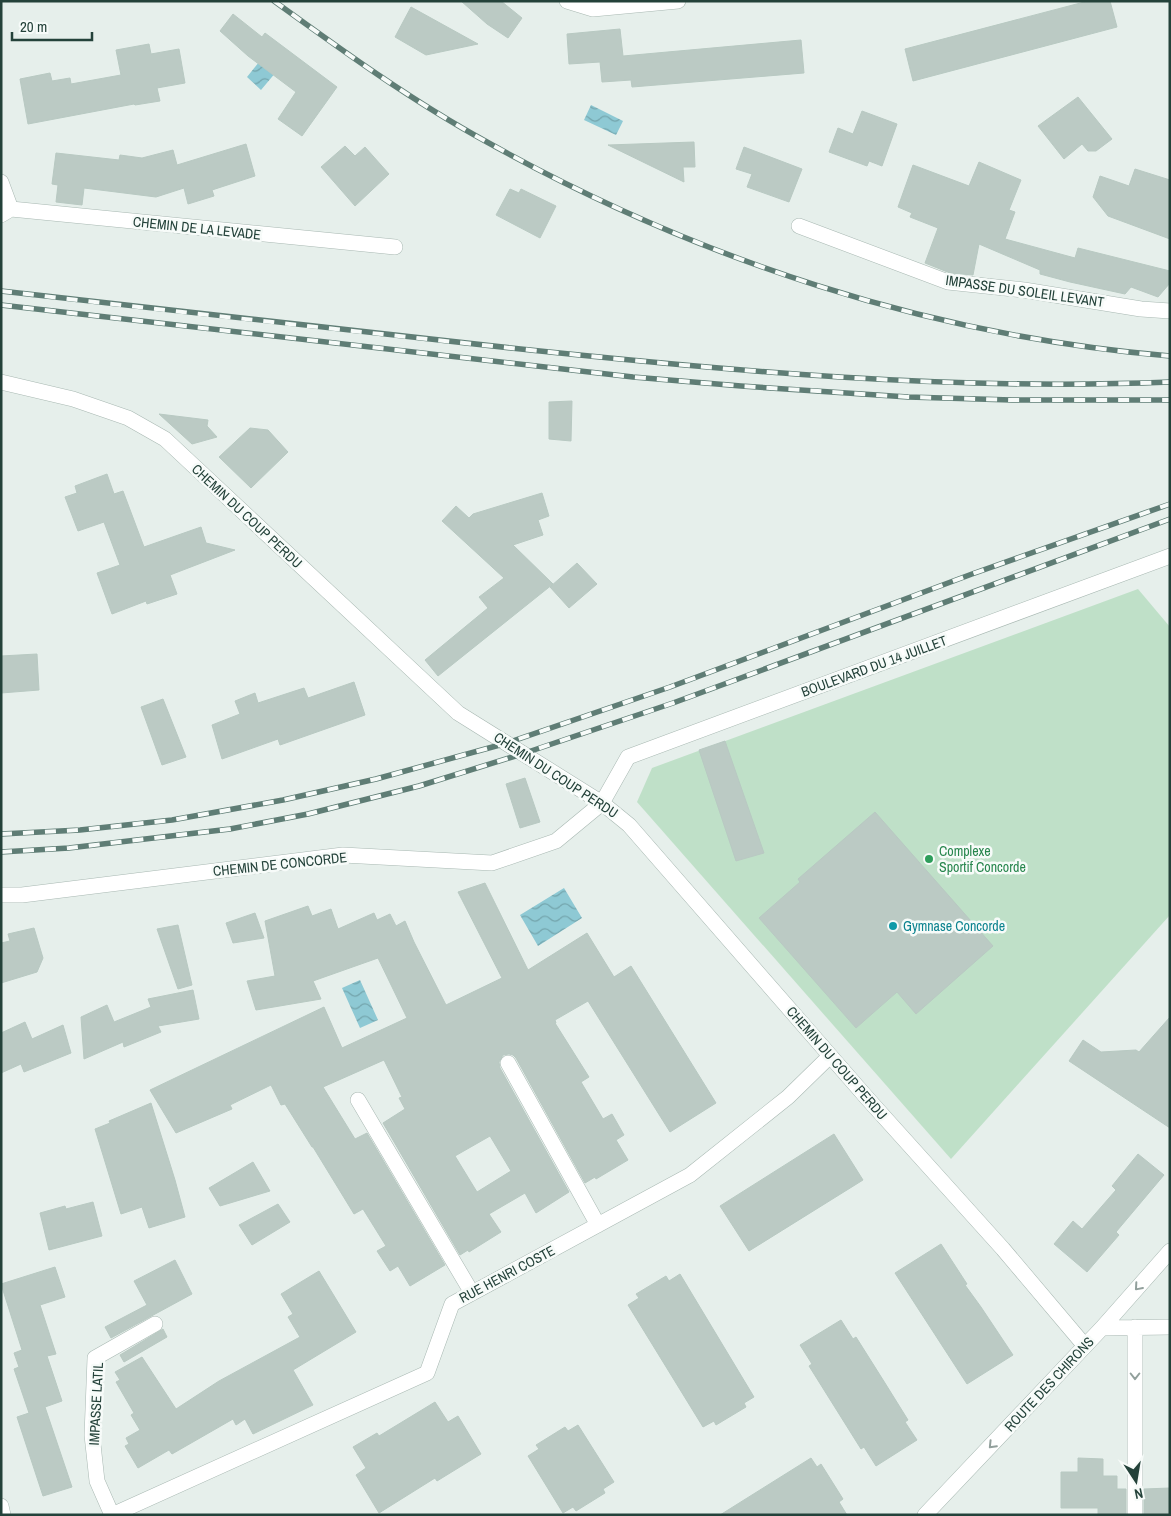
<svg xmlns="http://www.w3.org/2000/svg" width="1171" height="1516" font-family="'Archivo Narrow',sans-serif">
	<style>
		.pitch { fill: #bfe0c8 }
		.water { fill: url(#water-waves) }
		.building { fill: #bbcac4; stroke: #b8c9c2; fill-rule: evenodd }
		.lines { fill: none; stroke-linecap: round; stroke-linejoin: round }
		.minor-casing { stroke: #a8b8b2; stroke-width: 16 }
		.minor { stroke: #fff; stroke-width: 15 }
		.rail-casing { stroke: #5f7d75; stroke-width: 5.5 }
		.rail { stroke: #f7fbf9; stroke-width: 4; stroke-dasharray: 11; stroke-linecap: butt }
		.oneway { stroke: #92a09c }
		.leisure-dot { fill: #2e9e5b; stroke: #f7fbf9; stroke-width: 2 }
		.culture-dot { fill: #0f9aa8; stroke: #f7fbf9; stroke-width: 2 }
		.labels { text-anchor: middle; stroke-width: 5; stroke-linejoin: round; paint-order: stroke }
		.street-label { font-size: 14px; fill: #24423a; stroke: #f7fbf9 }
		.leisure-label { font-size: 14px; fill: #27864d; stroke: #f7fbf9; text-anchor: start }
		.culture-label { font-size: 14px; fill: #0d838f; stroke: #f7fbf9; text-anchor: start }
	</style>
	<defs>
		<pattern id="water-waves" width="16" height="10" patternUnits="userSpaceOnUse" patternTransform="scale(1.25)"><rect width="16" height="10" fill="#8ec9d4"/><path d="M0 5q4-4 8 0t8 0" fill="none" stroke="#74a5ad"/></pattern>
	</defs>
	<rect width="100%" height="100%" fill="#e6efeb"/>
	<path class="pitch" d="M1138,589l32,38v288l-219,244 -314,-357 15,-34z"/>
	<path class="water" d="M272,46l15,13 -26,31 -14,-13z
		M591,105l32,16 -7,14 -32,-15z
		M564,888l18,30 -44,28 -18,-31z
		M360,980l18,40 -18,8 -18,-40z"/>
	<path class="building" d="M461,1h40l21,17 -14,20 -21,-14z
		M1088,1h22l7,26 -204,54 -8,-32z
		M411,7l67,37 -52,11 -31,-18z
		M233,14l29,23 3,-4 72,54 -35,49 -24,-17 18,-27 -48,-36 -28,-25z
		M620,29l3,27 178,-16 3,33 -172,14 -1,-7 -29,2 -2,-20 -31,2 -2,-30z
		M149,44l2,10 28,-5 6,34 -28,5 3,13 -25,4 -1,-1 -106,20 -8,-45 30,-6 2,8 18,-3 1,6 50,-9 -5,-25z
		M1078,97l34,42 -16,12h-8l-6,-7 -18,15 -26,-33z
		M862,111l35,13 -15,42 -13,-5 -2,5 -38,-14 9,-24 15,6z
		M694,142l1,25h-12l1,15 -76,-37z
		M246,144l9,32 -43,14 2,6 -26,8 -4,-16 -28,9 -72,-9 -2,17 -26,-3 2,-17 -6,-1 4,-31 63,7 1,-5 22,3 31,-8 4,15z
		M345,146l10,10 10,-9 24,27 -34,32 -34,-39z
		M744,147l58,22 -13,33 -42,-15 5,-13 -16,-5z
		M979,162l42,18 -12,30 6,2 -10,27 70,19 3,-10 92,23v12l-12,14 -27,-10 -6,7 -55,-12 -30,-8v-4l-61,-26 -6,31 -23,-2 -25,-10 13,-35 -28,-11 2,-4 -14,-6 15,-42 56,21z
		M1135,169l35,11v59l-62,-23 -15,-19 7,-21 29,10z
		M510,189l9,4 2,-4 35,17 -16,32 -44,-23z
		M572,401l-1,40 -22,-2v-37z
		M159,414l49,6 -1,6 10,11 -25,7z
		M250,428l18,2 20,22 -37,36 -32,-31z
		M107,474l7,20 9,-3 21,56 57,-20 5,16 29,7 -65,25 7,19 -30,10 -1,-3 -34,13 -15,-41 23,-8 -16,-43 -26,9 -13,-34 12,-4 -2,-7z
		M542,493l7,23 -11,4 5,15 -30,10 40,39 -115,92 -13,-16 63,-52 -9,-11 25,-19 -62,-57 14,-15 13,12 4,-4z
		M577,563l20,21 -28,24 -19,-21z
		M37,654l2,36 -38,3v-37z
		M354,682l11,33 -85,30 -2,-6 -56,20 -10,-34 28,-11 -5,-13 20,-8 3,10 46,-15 4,10z
		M163,699l23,58 -24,8 -21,-58z
		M725,741l39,112 -28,8 -37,-111z
		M525,778l15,44 -20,6 -14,-44z
		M875,812l118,134 -77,68 -19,-22 -41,36 -97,-110 41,-36 -2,-3z
		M485,883l43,87 59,-37 27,44 17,-11 85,137 -46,29 -82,-131 -33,19 1,3h-1l34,54 -8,5 22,37 9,-5 12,21 -8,5 12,20 -32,19 -1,-2 -10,6 -69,-125 -3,-3 -4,-1 -6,1 -4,7 1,6 69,124 -33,21 -11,-20 -36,21 12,18 -32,20 -1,-2 -8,5 -77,-132 22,-14 -6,-11 3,-1 -18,-37 -61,27 32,52 12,-6 78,132 -35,21 -12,-20 -8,5 -13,-20 9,-5 -23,-37 -9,5 -41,-67h-1l-27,-43 -4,1 -10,-20 -41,20 2,4 -56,24 -26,-43 174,-83 18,41 65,-30 -29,-60 -65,23 8,18 -65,11 -9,-29 28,-5 -10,-55 43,-15 4,10 19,-7 7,20 36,-16 3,7 13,-6 6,12 9,-5 9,21 32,63 56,-27 -44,-86zM490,1136l21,35 -34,21 -22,-36z
		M255,913l9,25 -31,5 -7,-20z
		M178,925l14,60 -14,4 -21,-60z
		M34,928l9,30 -6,14 -36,11v-40l9,-2 -2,-7z
		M193,990l6,29 -41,7 3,6 -37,15 -1,-5 -39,17 -3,-42 26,-12 7,17 37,-15 -3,-8z
		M1170,1017v111l-101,-67 14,-21 18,12 35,-2 3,2z
		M25,1022l7,17 31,-14 8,28 -47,19 -3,-8 -20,9v-40z
		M151,1103l24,77 10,37 -36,11 -7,-21 -21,7 -26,-85 15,-6 -1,-2z
		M834,1134l29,46 -114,71 -29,-45z
		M1138,1154l26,21 -48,57 3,3 -32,37 -33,-28 19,-23 9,8 34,-39 -4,-4z
		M253,1162l17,29 -50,15 -11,-18z
		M93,1202l9,34 -53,14 -9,-37 25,-7 1,3z
		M278,1204l12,18 -38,23 -13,-20z
		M941,1244l26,40 -2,1 16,22 32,48 -46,29 -72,-111z
		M175,1260l17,34 -81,44 -6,-11 42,-22 -13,-24z
		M55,1267l10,30 -25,8 16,49 -9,2 15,45 -17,6 27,80 -29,9 -26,-79 12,-4 -15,-44 5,-2 -5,-14 8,-3 -21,-66z
		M319,1271l37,61 -63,38 20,35 -60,29 -8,-15 -9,6 -3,-6 -61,35 -3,-4 -31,18 -13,-22 4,-2 -3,-6 14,-8 -9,-15 3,-2 -18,-31 4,-2 -5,-8 27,-15 34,52 43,-28 81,-44 -12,-20 5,-3 -12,-20z
		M680,1274l74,123 -10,6 2,4 -30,18 -2,-4 -11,6 -75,-122 11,-7 -3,-4 30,-18 3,5z
		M841,1320l12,19 3,-2 29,46 23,37 -3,2 12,18 -41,26 -12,-19 -3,2 -52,-83 3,-2 -12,-19z
		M163,1329l4,8 -43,25 -4,-7z
		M435,1402l13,20 10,-6 23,38 -44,27 -2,-3 -56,35 -23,-38 10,-7 -13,-21 24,-14 2,3z
		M578,1425l36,57 -11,7 2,4 -29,18 -3,-4 -10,6 -35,-57 11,-7 -3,-4 29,-18 3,4z
		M811,1458l6,9 4,-3 22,35 -4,3 8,13h-127z
		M1078,1458l25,1v17h14v13h9v26h-28v-7h-37v-36h17z
		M1170,1488v27h-26v-26z"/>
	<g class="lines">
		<defs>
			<path id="minor" d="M567,1l26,8 85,-8
				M1,182l10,27
				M1,215l10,-6 384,38
				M799,226l149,56 76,8 117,19 29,2
				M1,382l72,17 55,19 37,21 293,274 144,90 27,22 238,273 136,151 82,97
				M1,895h21l321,-40 149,8 64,-22 46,-38 26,-46 542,-201
				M508,1063l90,162
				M358,1100l114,193
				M1135,1327v188
				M1102,1328l68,-1
				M1,1506l2,9
				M112,1515l315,-142 25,-69 238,-129 98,-78 42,-41
				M112,1515l-15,-34 -5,-46 3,-77 60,-34
				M925,1515l177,-187 68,-77"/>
		</defs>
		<use href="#minor" class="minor-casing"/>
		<use href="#minor" class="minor"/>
		<defs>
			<path id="rail" d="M274,1c69,50 138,100 213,141 210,117 442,194 683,214
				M1,291c170,20 340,39 510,57 219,23 438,43 659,34
				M1,305l632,72 108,9 167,11 104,3h158
				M1,834l79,-4 92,-10 111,-20 93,-21 131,-36 163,-56 302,-113 198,-70
				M1,852l68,-4 161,-19 78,-15 111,-28 106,-33 148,-50 497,-184"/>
		</defs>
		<use href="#rail" class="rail-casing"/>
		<use href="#rail" class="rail"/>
	</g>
	<defs><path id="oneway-chevron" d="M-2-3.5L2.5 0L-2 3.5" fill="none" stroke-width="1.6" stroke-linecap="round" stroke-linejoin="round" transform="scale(1.25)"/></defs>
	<g class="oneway">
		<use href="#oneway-chevron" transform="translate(1138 1287) rotate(131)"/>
		<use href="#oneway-chevron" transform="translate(1135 1376) rotate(90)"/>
		<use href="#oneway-chevron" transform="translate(992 1445) rotate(134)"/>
	</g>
	<circle class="leisure-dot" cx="929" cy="859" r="5"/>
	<circle class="culture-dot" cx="893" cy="926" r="5"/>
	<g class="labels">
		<g class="street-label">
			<text transform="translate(197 228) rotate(6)" y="5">CHEMIN DE LA LEVADE</text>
			<text transform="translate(1025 291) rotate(8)" y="5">IMPASSE DU SOLEIL LEVANT</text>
			<text transform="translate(247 516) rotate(43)" y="5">CHEMIN DU COUP PERDU</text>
			<text transform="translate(874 666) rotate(-20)" y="5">BOULEVARD DU 14 JUILLET</text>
			<text transform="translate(556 775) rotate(33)" y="5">CHEMIN DU COUP PERDU</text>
			<text transform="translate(280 864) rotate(-6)" y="5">CHEMIN DE CONCORDE</text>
			<text transform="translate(837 1063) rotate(49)" y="5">CHEMIN DU COUP PERDU</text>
			<text transform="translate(507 1274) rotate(-28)" y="5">RUE HENRI COSTE</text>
			<text transform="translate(1049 1384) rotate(-47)" y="5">ROUTE DES CHIRONS</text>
			<text transform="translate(96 1404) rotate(-87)" y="5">IMPASSE LATIL</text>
		</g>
		<g class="leisure-label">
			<text x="939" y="856">Complexe<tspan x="939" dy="16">Sportif Concorde</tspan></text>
		</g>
		<g class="culture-label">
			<text x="903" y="931">Gymnase Concorde</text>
		</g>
	</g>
	<rect width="1171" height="1516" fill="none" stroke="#24423a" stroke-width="5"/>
	<g transform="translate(1136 1481) rotate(168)" stroke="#f7fbf9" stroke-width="4" paint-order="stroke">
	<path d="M0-4L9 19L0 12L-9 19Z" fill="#24423a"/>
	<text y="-8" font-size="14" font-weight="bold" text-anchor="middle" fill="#24423a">N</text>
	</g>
	<path d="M12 32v8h80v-8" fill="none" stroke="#24423a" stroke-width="2.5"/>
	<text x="20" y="32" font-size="15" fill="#24423a" stroke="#f7fbf9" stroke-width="4" paint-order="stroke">20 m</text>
</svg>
